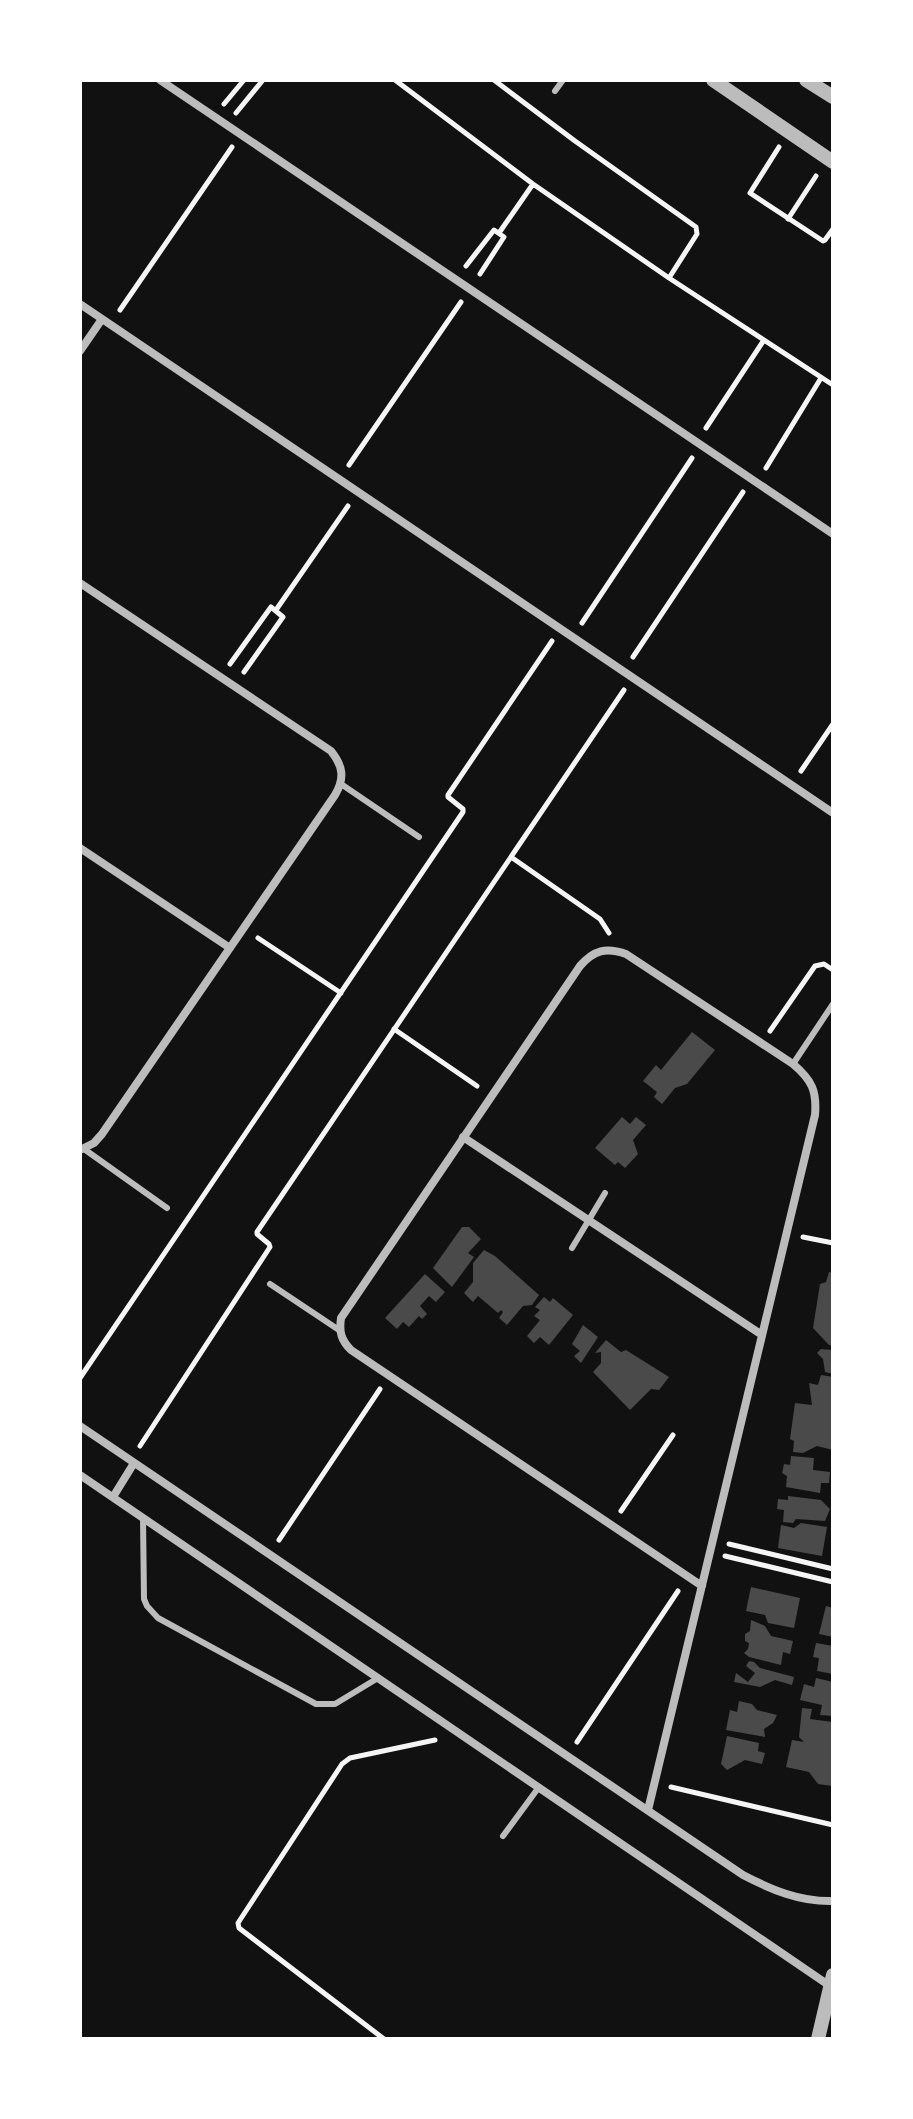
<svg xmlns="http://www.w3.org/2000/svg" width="913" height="2119" font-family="'Open Sans',sans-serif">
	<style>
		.building { fill: #4a4a4a }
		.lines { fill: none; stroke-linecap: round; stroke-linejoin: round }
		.path { stroke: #f5f5f5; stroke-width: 5 }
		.service { stroke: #bcbcbc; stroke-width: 6 }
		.minor { stroke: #bcbcbc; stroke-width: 8 }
		.tertiary { stroke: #bcbcbc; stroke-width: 14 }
	</style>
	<rect width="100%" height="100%" fill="#111"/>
	<path class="building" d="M692,1032l23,18 -28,34 -12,4 -13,16 -8,-7 3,-5 -14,-11 13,-16 5,5z
		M622,1117l8,7 6,-7 10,8 -13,15 5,14 -13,14 -7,-6 -3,3 -20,-17z
		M462,1227h7l12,12 -13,14 6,4 -22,30 -19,-19z
		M484,1250l11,6 44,39 -7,10 -9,1 -16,19 -8,-7 4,-6 -2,-2 -3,3 -20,-17 -5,6 -9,-9 9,-11v-19z
		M829,1272l4,1v73l-4,-1 -16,-17 7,-44 6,-2z
		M425,1274l20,18 -9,10 -7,-6 -9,10 7,8 -5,5 -3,-3 -10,11 -6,-5 -6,7 -12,-11z
		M544,1297l6,5 3,-4 20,17 -24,30 -9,-8 -6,6 -7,-7 13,-16 -6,-4 6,-6 -5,-3z
		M583,1325l15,12 -17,26 -7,-7 6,-5 -8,-7z
		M606,1340l15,12 5,-2 43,27 -10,13 -8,-1 -21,21 -37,-38 8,-9v-11l-6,1z
		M821,1349l12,1v24l-8,-2 -2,-13 -6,-6z
		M821,1375l12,2v73l-16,-4 -14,7 -10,-1 1,-11 -4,-2 5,-36 17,2 -3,-22 9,2z
		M791,1456l23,2 -1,12 17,2 -1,11h-8l-1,10 -34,-6 1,-11 -5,-3 2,-9 6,1z
		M788,1496l33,4 9,9 -5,12 -29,-2 -3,4 -10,-1 1,-12 -7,-1 1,-10 10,1z
		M801,1523l26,4 -5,29 -44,-8 3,-23 13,3z
		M751,1587l49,11 -6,30 -26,-5 -3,-8 -19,-4z
		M826,1606l7,2v29l-14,-3z
		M751,1620l14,6 6,10 22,5 -3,13 -7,-2 -2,13 -32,-8 -5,-4 4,-4 1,-6 -4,-2v-7l5,-3z
		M816,1643l17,3v28l-16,-3 2,-13 -6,-1z
		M749,1661l5,1 6,6 34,9 -2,8 -17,-5 -15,7 -26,-5 2,-9 12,9 7,-9 -9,-7z
		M816,1678l17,4v34l-13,-1 2,-10 -22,-5 4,-16 10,3z
		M739,1701l13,3 5,6 20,5 -4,8 -9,6 1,8 -39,-7 4,-20 7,2z
		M802,1708l10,1 -2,10 23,3 -1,64 -14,-2 -9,-12 -23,-5 6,-27 12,2 -5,-5z
		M727,1736l32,7 -1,8 7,2 -3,11 -17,-4 -18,10 -6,-6z"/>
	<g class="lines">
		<path class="path" d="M395,80l138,104 136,94 164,107
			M494,80l81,61 121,86 1,7 -28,44
			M224,104l20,-24
			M236,113l27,-33
			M779,147l-29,46 73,48 2,-1 8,-11
			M788,219l28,-43
			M499,233l34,-49
			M466,266l28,-36 10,7 -24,37
			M120,310l112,-163
			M706,428l58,-88
			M349,465l112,-163
			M766,468l55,-90
			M276,610l72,-104
			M582,623l110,-165
			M633,657l110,-165
			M230,664l41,-57 12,10 -39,55
			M801,771l32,-47
			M511,857l89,62 9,14
			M258,938l83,55
			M394,1029l83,57
			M770,1031l45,-65 9,-2 9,6
			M803,1237l30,6
			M80,1378l383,-566v-3l-15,-12v-2l104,-154
			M140,1446l130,-199 -1,-3 -12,-10v-2l367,-542
			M621,1511l52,-76
			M279,1540l101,-151
			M729,1544l104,25
			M725,1556l108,26
			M577,1742l101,-151
			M671,1787l162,38
			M384,2039l-145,-111 -1,-5 104,-159 8,-6 85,-18"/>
		<path class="service" d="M555,91l8,-11
			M341,784l78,53
			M793,1064l40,-60
			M84,1149l83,59
			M572,1248l33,-55
			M270,1284l69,46
			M143,1518l1,81 3,7 11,12 158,86h19l43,-26
			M503,1836l36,-49"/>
		<path class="minor" d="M160,80l673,454
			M80,304l753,509
			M80,351l22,-32
			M80,583l251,168c12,15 14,27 4,44l-233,339 -8,9 -14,7
			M80,848l150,100
			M463,1137l299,198
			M80,1426l663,449c29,15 57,27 90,26
			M80,1475l750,511
			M113,1497l21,-34
			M648,1810l167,-695c2,-24 -3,-35 -22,-51l-167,-110c-20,-7 -32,-4 -46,12l-239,352c-2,14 0,22 10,32l351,236"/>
		<path class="tertiary" d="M713,80l120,82
			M806,80l27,17
			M818,2039l15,-64"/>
	</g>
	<rect width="913" height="2119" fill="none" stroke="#ffffff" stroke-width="164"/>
</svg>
